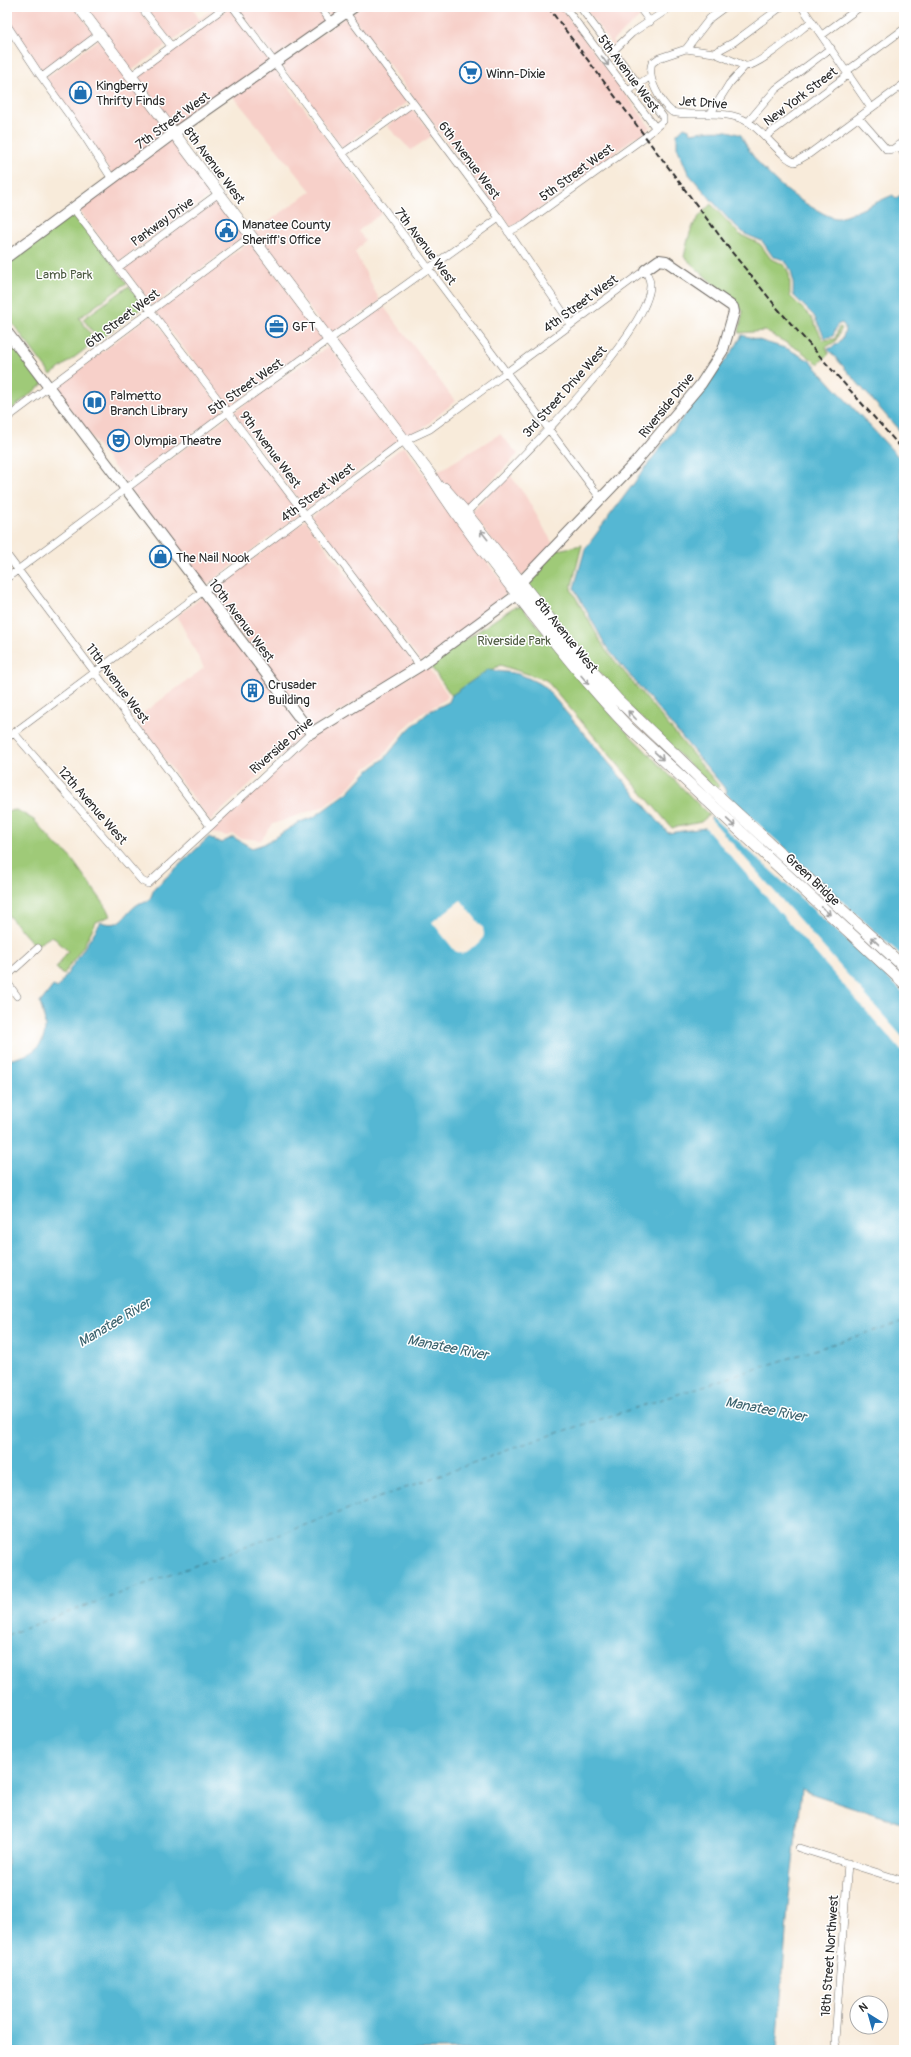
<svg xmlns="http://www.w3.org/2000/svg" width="911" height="2057" font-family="Pangolin,sans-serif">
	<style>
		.built { fill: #f7d0c9 }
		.green { fill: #9fca78; stroke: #657a52 }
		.water { fill: #54b7d3; stroke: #40717f }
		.pier { fill: #f8ebda }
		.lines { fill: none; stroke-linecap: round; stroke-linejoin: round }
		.ferry { stroke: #3b636e; stroke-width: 1; stroke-dasharray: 5 4; stroke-linecap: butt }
		.street-casing { stroke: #736e68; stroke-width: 8 }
		.secondary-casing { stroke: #736e68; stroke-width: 12 }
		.primary-casing { stroke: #736e68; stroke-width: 12 }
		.street { stroke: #fff; stroke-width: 7 }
		.secondary { stroke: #fff; stroke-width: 10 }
		.primary { stroke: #fff; stroke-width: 11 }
		.rail { stroke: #2b2b2b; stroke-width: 2; stroke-dasharray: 6 3; stroke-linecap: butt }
		.oneway { stroke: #a0a0a0 }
		.labels { text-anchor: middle; stroke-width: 3; stroke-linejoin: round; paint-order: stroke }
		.poi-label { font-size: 13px; fill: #2b2b2b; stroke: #fff; text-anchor: start }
		.street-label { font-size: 13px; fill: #2b2b2b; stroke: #fff }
		.park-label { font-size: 13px; fill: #4e5b42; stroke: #fff }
		.water-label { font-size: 14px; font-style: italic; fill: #3b636e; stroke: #fff }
	</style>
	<rect width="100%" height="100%" fill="#fff"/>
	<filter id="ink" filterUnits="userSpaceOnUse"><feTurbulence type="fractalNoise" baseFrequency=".025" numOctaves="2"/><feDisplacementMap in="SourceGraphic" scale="8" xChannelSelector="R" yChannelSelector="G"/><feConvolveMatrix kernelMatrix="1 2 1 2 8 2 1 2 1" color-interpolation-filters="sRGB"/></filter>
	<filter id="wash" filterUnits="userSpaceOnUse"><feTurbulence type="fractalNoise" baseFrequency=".012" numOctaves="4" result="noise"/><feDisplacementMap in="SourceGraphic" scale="16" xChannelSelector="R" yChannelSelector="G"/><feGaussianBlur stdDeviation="0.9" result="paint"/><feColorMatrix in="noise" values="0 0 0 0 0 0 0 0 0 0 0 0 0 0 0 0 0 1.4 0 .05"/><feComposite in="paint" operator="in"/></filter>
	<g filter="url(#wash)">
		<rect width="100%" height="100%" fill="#f8ebda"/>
		<path class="built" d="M7,7h68l19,26 -52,39 -35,-53z
			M83,7h54l29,38 -35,26z
			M145,7h47l7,12 16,-12h3l-46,34z
			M237,7h79l11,14 -52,36z
			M324,7h24l-16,11z
			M361,7h200l89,120 -10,10 -4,-1 -49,39 -65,46 -11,6 -160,-213z
			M584,7h51l6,9 -29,25 3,3 -2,2z
			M229,8l41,53 -96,67 -38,-51z
			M345,18l63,84 -26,19 -2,-2 -38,29 -62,-85z
			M99,39l70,93 -57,42 -66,-96z
			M274,67l108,146 -24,18 7,9 -10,12 25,49 -50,35 -77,-103 58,-42 -78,-95z
			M412,108l21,27 -22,15 -24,-24z
			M173,138l41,54 -95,70 -41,-53z
			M219,198l27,37 -94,71 -28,-38z
			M251,241l74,99 -96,67 -73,-95z
			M384,307l71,94 -33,28 -17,8 -70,-95z
			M151,315l73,96 -98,72 -72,-95z
			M329,346l71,94 -94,70 -73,-97z
			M228,417l73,97 -96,72 -75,-97z
			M500,434l18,20 -52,53 -32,-33z
			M404,446l104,145 -29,29 -58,42 -110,-146z
			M509,474l16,21 28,49 -32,33 -50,-64z
			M305,520l110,145 -103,63 -103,-136z
			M204,596l102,136 -96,89 -75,-102 69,-51 -27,-52z
			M427,666l21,29 -2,4 -28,17 -13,12 -22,28 -18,13 -20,22 -23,16 -49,17 -12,16 -21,-2 -7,-4 -6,2 -14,-3 -2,-4 102,-93z"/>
		<path class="green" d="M711,204l28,30 21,10 11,15c23,7 18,19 19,37l22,22 11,22 12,-1 4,-12 3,1 -7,14 -9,5 3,7 -11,10 -17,-13 -36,-20 -26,2 4,-22 -59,-54c6,-27 7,-34 27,-53z
			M73,210l54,73 -48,35 17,23 -45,34 -44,-59v-55z
			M129,286l15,20 -45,34 -16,-21z
			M7,336l36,48 -36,29z
			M582,545l-11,44 34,60 114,137 -3,4 -97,-93 -93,-115 31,-32z
			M514,607h8l97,117 90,91 -8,7 -29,6 -126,-148 -46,-15 -48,31 -23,-32z
			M17,810l17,10 21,24 13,10 37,51 5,11 -14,6 -12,23 -21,30 -7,-7 12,-17 -16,-15 -17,10 -28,-32v-103z"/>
		<path class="water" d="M684,127l5,2 2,4c18,-3 33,-5 50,2 13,31 49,62 78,76 5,3 15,8 20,7 15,-4 39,-17 54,-23l3,3 8,-5v8l-2,2 2,3v230l-76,-87c10,-4 17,-10 17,-22l-3,-4 -5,2 -4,11 -8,2 -11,-22 -21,-21c1,-16 0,-36 -20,-38l-11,-16 -17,-7 -16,-14 -41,-47 -11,-26v-13z
			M742,335l46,14 22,12 94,102v1361l-103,-34 -13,117 -11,143h-770v-990c36,-6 45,-23 33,-57l13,-17 5,2 43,-66c25,7 22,-10 39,-19 2,-1 4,0 6,-1 5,-2 6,-9 8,-13l55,-52 12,6 12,-6 19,11 12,-4 36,-22 14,-5 33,-24 20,-21 18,-14 23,-28 22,-19 19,-9 3,-7 37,-26c11,4 21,2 32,6 8,3 15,7 23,11l124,147 37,-5 22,-37 -120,-143 -33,-60 11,-39 151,-203z"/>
		<path class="pier" d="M724,792l180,166v35l-194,-178z
			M709,817l195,222v15l-200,-228z
			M461,900l22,28 1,6 -1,5 -5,5 -16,10 -7,-3 -23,-29z"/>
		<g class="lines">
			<path class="ferry" d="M7,1635l523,-193 374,-121"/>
		</g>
	</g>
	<g filter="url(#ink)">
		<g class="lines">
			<defs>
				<path id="street" d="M141,7l30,39
					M233,7l368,492
					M320,7l12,16
					M565,7l90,120
					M639,7l11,15
					M725,7l-15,11 -24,31 -27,9 -7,5c-6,15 9,40 20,49 25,6 52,-4 76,10 13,7 37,39 47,40l14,-8 95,-70
					M802,7l69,101
					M346,13l153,205 72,106
					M7,25l33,50 45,62 27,42
					M822,35l38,-28
					M686,49l28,4 31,13
					M613,51l19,-18 39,-26
					M714,53l20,-11 47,-35
					M847,71l57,-42
					M131,76l94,-69
					M42,77l57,-43
					M628,91l23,-15
					M711,113l18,-29 16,-18c12,2 55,-36 67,-45
					M859,118l28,32 6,-1 11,-8
					M748,122l28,-33 55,-41
					M766,136l83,-62
					M898,145l6,9
					M342,154l71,-51
					M73,208l347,458
					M508,232l16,-8 121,-87 18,-16v-4l-83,-110
					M119,267l100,-74
					M7,418l244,-182
					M7,555l203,271
					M7,578l221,-166 271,-194
					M14,733l128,148 6,3 163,-151
					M7,738l397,-297 26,-12 215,-159c2,4 5,9 5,14 2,49 -148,193 -186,231
					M7,976l31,-28
					M7,982l10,14
					M799,1848l105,33
					M836,2050l-1,-10 13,-177"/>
				<path id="secondary" d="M7,257l167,-124 180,-126
					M7,332l304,401 109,-67 97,-71
					M521,582l113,-118 67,-80 22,-34 11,-38 -1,-5 -67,-46 -7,-1 -14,10"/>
				<path id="primary" d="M79,7l351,467c30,48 65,92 100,137 32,41 64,81 100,118l274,254
					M444,488l22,25 118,149 33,37 93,89 194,179"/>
			</defs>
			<use href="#street" class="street-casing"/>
			<use href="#secondary" class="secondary-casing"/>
			<use href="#primary" class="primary-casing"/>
			<use href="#street" class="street"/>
			<use href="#secondary" class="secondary"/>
			<use href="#primary" class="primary"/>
			<path class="rail" d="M548,7l183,244 47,58 126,142"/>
		</g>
		<defs><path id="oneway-shaft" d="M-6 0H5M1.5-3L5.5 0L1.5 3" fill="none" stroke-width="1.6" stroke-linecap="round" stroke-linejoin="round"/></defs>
		<g class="oneway">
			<use href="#oneway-shaft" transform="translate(605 61) rotate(54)"/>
			<use href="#oneway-shaft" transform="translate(484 535) rotate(-129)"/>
			<use href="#oneway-shaft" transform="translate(585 680) rotate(50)"/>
			<use href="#oneway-shaft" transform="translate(632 715) rotate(-134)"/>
			<use href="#oneway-shaft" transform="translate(659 756) rotate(43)"/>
			<use href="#oneway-shaft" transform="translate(731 823) rotate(43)"/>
			<use href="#oneway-shaft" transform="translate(826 911) rotate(43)"/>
			<use href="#oneway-shaft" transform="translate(875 941) rotate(-137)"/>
		</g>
	</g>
	<defs>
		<symbol id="supermarket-ring" viewBox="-11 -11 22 22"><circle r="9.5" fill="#fff" stroke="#1f6fb2" stroke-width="1.5"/><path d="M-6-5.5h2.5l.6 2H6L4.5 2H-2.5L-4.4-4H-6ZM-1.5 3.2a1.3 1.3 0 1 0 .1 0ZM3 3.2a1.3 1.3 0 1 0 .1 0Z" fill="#1f6fb2"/></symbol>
		<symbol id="shop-ring" viewBox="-11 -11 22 22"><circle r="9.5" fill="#fff" stroke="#1f6fb2" stroke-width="1.5"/><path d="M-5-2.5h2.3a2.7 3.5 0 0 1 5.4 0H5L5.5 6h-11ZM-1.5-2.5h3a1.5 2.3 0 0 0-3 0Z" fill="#1f6fb2"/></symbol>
		<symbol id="civic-ring" viewBox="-11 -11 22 22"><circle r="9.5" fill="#fff" stroke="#1f6fb2" stroke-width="1.5"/><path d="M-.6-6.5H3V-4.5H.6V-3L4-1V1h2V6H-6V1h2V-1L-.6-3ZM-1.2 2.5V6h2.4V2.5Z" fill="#1f6fb2"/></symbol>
		<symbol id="office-ring" viewBox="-11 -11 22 22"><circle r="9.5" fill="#fff" stroke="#1f6fb2" stroke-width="1.5"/><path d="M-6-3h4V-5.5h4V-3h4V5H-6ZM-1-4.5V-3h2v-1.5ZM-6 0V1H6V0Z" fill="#1f6fb2"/></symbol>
		<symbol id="library-ring" viewBox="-11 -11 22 22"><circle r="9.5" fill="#fff" stroke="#1f6fb2" stroke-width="1.5"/><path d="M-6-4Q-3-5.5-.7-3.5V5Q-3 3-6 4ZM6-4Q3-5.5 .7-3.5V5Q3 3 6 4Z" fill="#1f6fb2"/></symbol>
		<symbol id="theatre-ring" viewBox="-11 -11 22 22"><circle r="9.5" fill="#fff" stroke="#1f6fb2" stroke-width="1.5"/><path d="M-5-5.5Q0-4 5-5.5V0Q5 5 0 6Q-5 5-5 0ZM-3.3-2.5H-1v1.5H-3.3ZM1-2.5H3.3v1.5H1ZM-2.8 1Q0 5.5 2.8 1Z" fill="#1f6fb2"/></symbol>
		<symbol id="building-ring" viewBox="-11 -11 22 22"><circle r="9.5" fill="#fff" stroke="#1f6fb2" stroke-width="1.5"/><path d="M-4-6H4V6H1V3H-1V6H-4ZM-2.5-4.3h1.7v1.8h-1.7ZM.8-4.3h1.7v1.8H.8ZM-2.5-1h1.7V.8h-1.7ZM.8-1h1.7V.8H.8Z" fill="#1f6fb2"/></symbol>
	</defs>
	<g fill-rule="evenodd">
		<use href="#supermarket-ring" x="458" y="60" width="25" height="25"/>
		<use href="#shop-ring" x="68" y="80" width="25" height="25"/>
		<use href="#civic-ring" x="214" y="218" width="25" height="25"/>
		<use href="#office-ring" x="264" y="314" width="25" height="25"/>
		<use href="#library-ring" x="82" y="390" width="25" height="25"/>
		<use href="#theatre-ring" x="106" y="428" width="25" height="25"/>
		<use href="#shop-ring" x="148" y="544" width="25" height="25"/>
		<use href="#building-ring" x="240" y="678" width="25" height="25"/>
	</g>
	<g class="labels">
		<g class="poi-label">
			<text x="486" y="78">Winn-Dixie</text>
			<text x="96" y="90">Kingberry<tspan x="96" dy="15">Thrifty Finds</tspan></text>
			<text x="242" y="229">Manatee County<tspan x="242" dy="15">Sheriff's Office</tspan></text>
			<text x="292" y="331">GFT</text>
			<text x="110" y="400">Palmetto<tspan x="110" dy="15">Branch Library</tspan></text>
			<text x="134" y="445">Olympia Theatre</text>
			<text x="176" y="562">The Nail Nook</text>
			<text x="268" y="689">Crusader<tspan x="268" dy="15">Building</tspan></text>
		</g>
		<g class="street-label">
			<text transform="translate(629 73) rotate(53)" y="5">5th Avenue West</text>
			<text transform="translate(800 96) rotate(-37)" y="5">New York Street</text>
			<text transform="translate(703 102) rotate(4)" y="5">Jet Drive</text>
			<text transform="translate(172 120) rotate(-36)" y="5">7th Street West</text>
			<text transform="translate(470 160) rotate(53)" y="5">6th Avenue West</text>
			<text transform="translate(215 165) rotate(53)" y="5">8th Avenue West</text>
			<text transform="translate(576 172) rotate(-36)" y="5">5th Street West</text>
			<text transform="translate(162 221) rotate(-36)" y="5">Parkway Drive</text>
			<text transform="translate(426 246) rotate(53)" y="5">7th Avenue West</text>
			<text transform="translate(580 303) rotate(-36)" y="5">4th Street West</text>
			<text transform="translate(122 318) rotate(-37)" y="5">6th Street West</text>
			<text transform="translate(245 386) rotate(-35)" y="5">5th Street West</text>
			<text transform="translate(564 391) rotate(-48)" y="5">3rd Street Drive West</text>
			<text transform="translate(666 405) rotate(-51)" y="5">Riverside Drive</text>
			<text transform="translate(271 449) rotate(53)" y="5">9th Avenue West</text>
			<text transform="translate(317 492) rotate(-37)" y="5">4th Street West</text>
			<text transform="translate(242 620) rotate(53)" y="5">10th Avenue West</text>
			<text transform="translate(567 635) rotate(51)" y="5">8th Avenue West</text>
			<text transform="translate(118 683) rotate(53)" y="5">11th Avenue West</text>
			<text transform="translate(281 745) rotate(-41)" y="5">Riverside Drive</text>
			<text transform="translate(93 805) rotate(49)" y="5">12th Avenue West</text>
			<text transform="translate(813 879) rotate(43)" y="5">Green Bridge</text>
			<text transform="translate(829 1956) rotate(-86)" y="5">18th Street Northwest</text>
		</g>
		<g class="park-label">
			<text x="64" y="279">Lamb Park</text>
			<text x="514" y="645">Riverside Park</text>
		</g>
		<g class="water-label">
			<text transform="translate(114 1322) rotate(-31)" y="5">Manatee River</text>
			<text transform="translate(448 1347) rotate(11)" y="5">Manatee River</text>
			<text transform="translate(766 1409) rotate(11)" y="5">Manatee River</text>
		</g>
	</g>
	<rect width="911" height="2057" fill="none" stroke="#fff" stroke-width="24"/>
	<g transform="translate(869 2015) rotate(323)"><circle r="19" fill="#ffffff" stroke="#aaaaaa"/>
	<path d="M0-3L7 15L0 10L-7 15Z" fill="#1f6fb2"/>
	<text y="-6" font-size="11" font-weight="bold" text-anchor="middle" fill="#2b2b2b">N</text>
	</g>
</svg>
